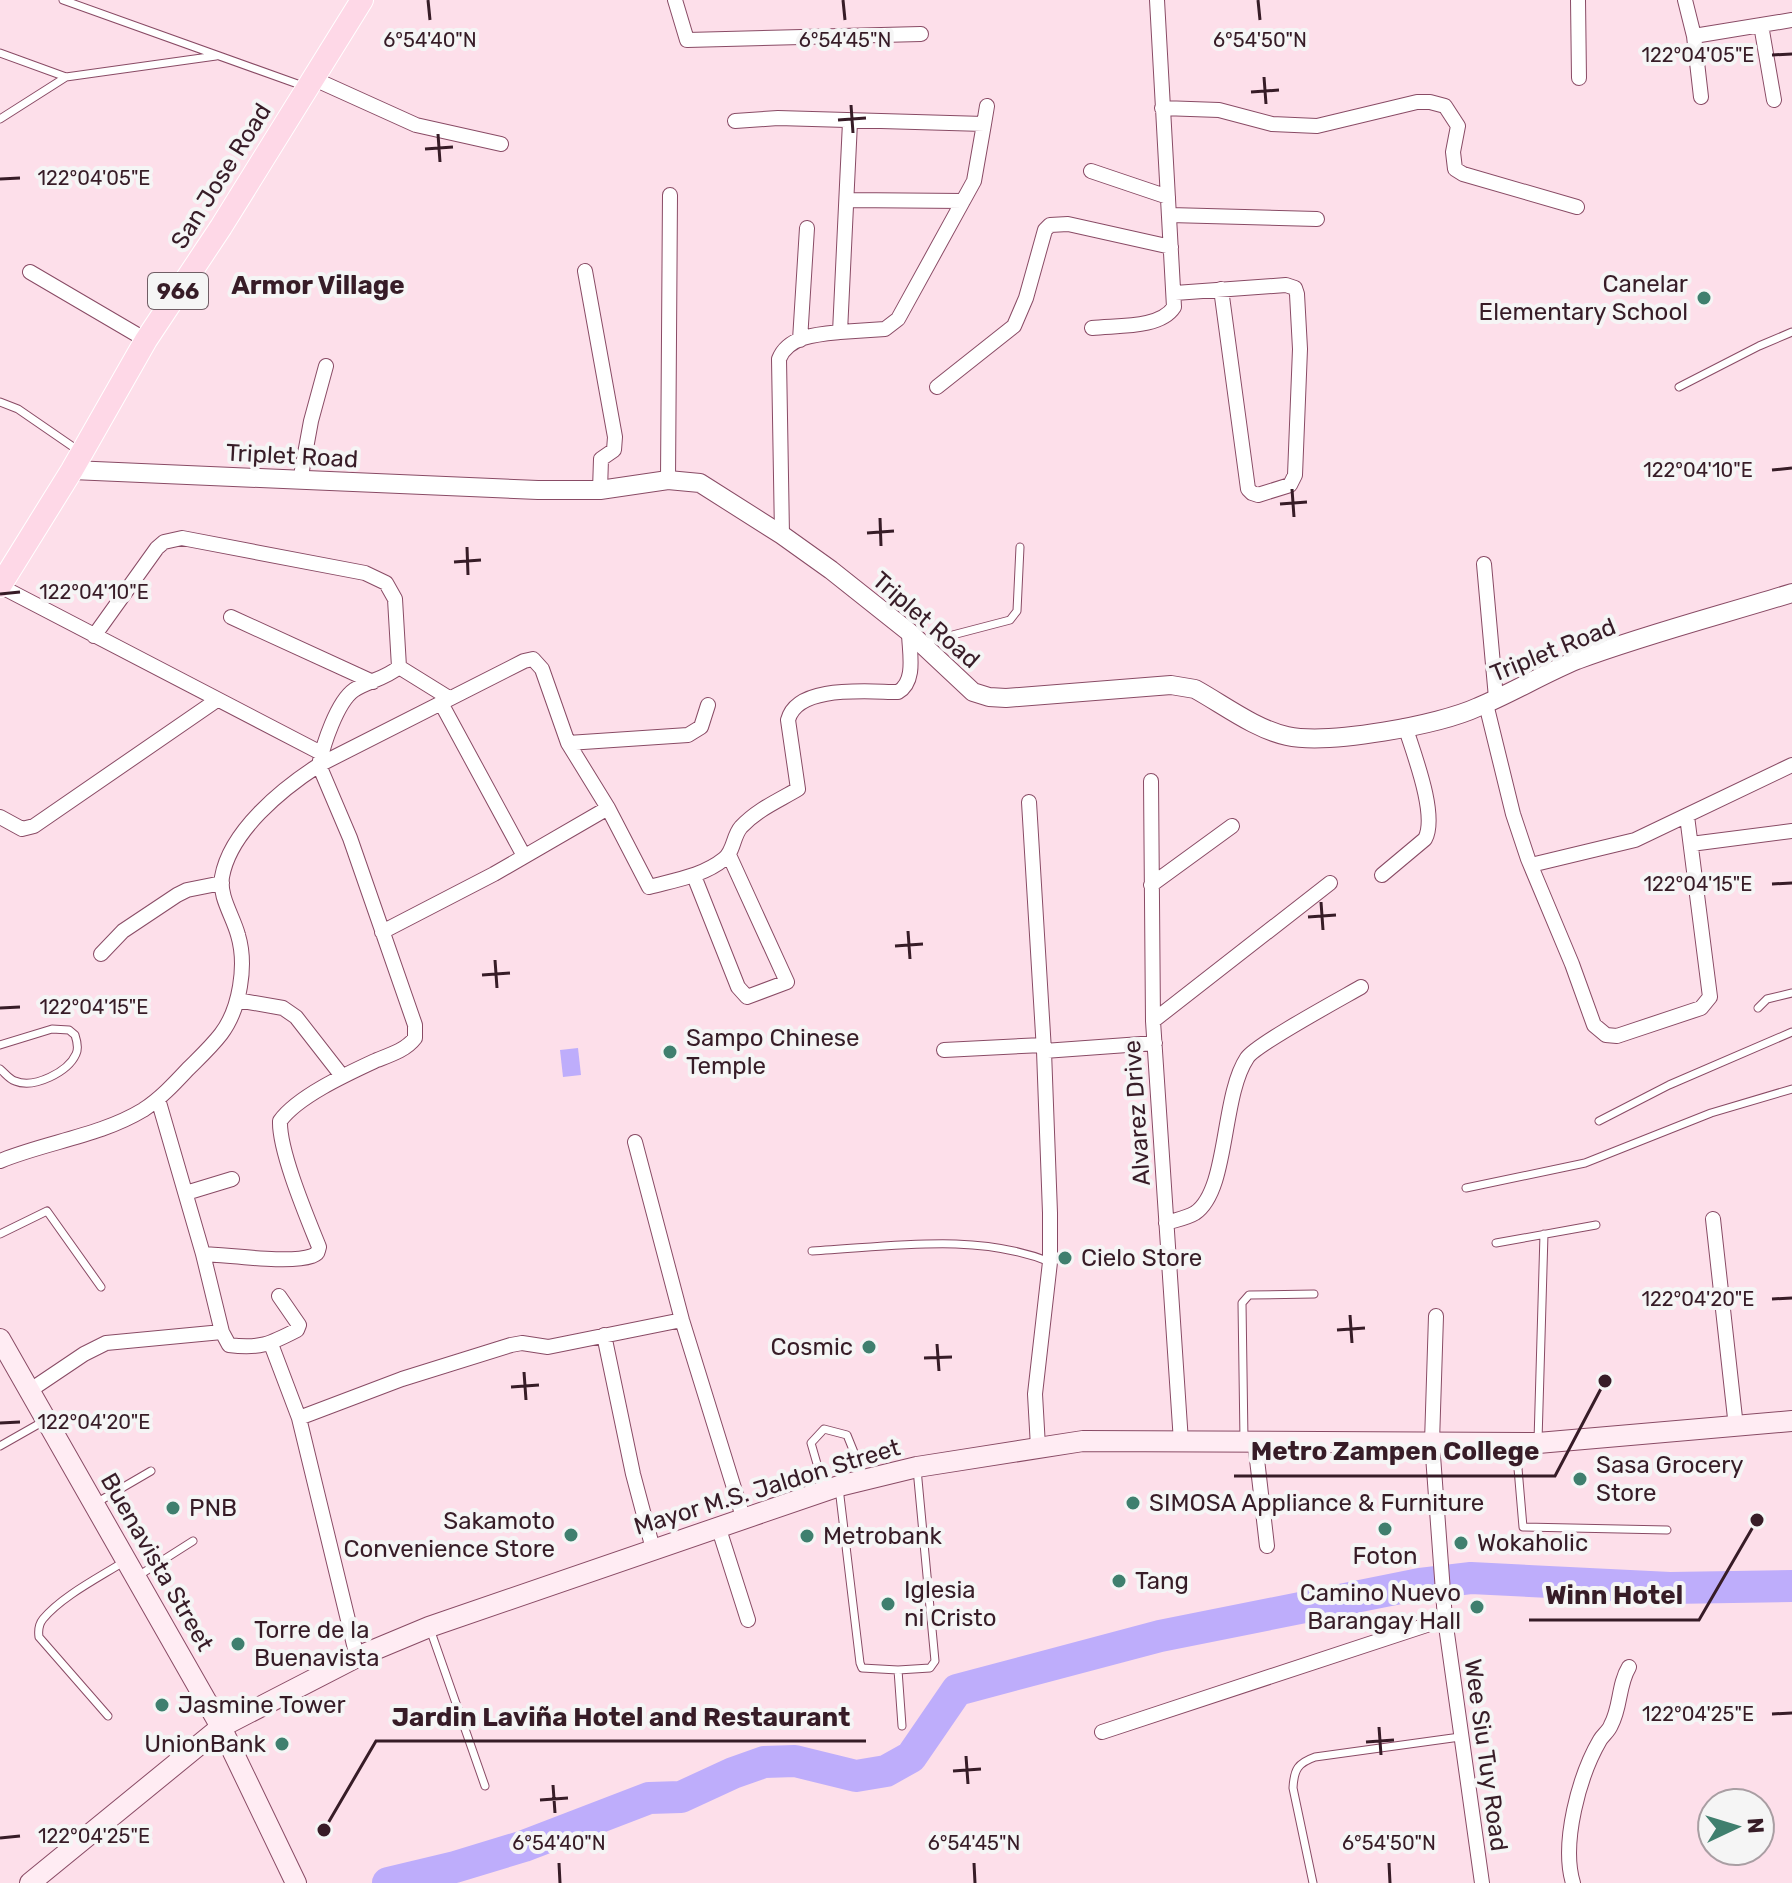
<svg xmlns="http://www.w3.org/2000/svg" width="1792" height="1883" font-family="Rubik,sans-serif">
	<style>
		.water { fill: #beadfb }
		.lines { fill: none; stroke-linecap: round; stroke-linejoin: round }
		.river { stroke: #beadfb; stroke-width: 32 }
		.service-casing { stroke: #894b65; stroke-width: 9 }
		.minor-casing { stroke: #894b65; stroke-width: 16 }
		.tertiary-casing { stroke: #894b65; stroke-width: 20 }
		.secondary-casing { stroke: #894b65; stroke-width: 22 }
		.primary-casing { stroke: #fff; stroke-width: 24 }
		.service { stroke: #fff; stroke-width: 7 }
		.minor { stroke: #fff; stroke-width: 14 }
		.tertiary { stroke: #fff; stroke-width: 18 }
		.secondary { stroke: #ffecf3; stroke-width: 20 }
		.primary { stroke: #fed8e7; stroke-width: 22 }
		.ticks { fill: none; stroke: #371c27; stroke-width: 3 }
		.poi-dot { fill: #3f7f6e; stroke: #f5f5f5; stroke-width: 3 }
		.labels { text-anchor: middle; stroke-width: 8; stroke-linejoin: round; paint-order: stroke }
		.shield { fill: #f5f5f5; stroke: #705d65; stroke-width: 2 }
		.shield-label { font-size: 22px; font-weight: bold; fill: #371c27 }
		.street-label { font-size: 24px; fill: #371c27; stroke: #f5f5f5 }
		.poi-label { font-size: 24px; fill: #371c27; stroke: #f5f5f5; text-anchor: start }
		.neighbourhood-label { font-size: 26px; font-weight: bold; fill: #371c27; stroke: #f5f5f5 }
		.ticks-label { font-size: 20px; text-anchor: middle; fill: #371c27; stroke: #f5f5f5; stroke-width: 8; stroke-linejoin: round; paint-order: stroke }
		.leader { fill: none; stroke: #371c27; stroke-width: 3 }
		.callout-dot { fill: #371c27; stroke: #f5f5f5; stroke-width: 3 }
		.callout-label { font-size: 26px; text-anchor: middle; font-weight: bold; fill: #371c27; stroke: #f5f5f5; stroke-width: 8; stroke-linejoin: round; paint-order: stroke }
	</style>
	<rect width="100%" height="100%" fill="#fddfea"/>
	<path class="water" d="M578,1048l3,27 -18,2 -3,-27z"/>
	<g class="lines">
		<path class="river" d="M388,1883l67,-16 69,-21 125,-48 32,-1 52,-24 31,-11 31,-1 61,15 30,-5 25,-14 46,-67 203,-54 260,-52 51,-6 199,10 122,-2"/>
		<defs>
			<path id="service" d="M63,0l243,87
				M0,53l66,24 150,-21
				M0,119l66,-42
				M1679,387l80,-41 33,-14
				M0,402l18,7 61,42
				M922,643l88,-23 7,-9 3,-64
				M1758,1008l9,-9 25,-6
				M0,1045l52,-16 17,1 6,5c2,6 4,13 1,19 -8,18 -42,35 -61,27 -6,-2 -10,-8 -15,-12
				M1599,1121l70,-36 123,-53
				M1466,1188l119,-25 126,-50 81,-24
				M0,1234l47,-23 54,76
				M1496,1243l100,-18
				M812,1251c79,-4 163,-19 238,11
				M1244,1440l-2,-137 7,-8 65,-1
				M1538,1441l6,-207
				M1516,1445l7,82 144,3
				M0,1446l44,-25
				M824,1488l-13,-45 13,-14 23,6 17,42
				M839,1488l21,175 2,5 36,2 4,56
				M96,1503l55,-32
				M138,1576l55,-35
				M430,1629l55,157
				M898,1670l32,-2 5,-7 -18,-192
				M108,1716l-69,-79c-1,-7 0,-13 4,-18 19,-23 57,-42 82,-58
				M1313,1883l-20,-95c1,-19 5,-25 22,-31l145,-20"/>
			<path id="minor" d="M675,0l12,40 234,-6
				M1578,0l1,78
				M1685,0l9,36 7,61
				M1761,25l13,75
				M1694,36l98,-16
				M312,78l104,47 85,19
				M1162,108l57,2 53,14 45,2 100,-24h13l15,4 13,20 -5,26 2,17 8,5 114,33
				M735,121l43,-3 206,6 3,-18
				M1091,171l77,26
				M847,200l116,1
				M1170,215l147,4
				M585,271l30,166 -1,13 -13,9 -1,31
				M30,272l116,68
				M1175,293l111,-8 9,3 2,6 3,55 -5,126 -5,10 -32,10 -6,-2 -4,-4 -27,-200
				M1092,328c24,-3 68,1 82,-21l-17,-307
				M840,332l45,-3 13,-10 76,-138 10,-57
				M800,340l7,-112
				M937,387l77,-61 12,-28 19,-68 5,-5 18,-1 103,23
				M668,480l2,-285
				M300,481l11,-60 15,-55
				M782,535l-3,-176c9,-23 39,-25 61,-27l10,-210
				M1484,564l12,134
				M0,586l321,167
				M231,617l142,65
				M94,636l63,-88 7,-6 18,-4 183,35 21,10 9,16 4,68c-14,12 -31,14 -45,23 -17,12 -31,55 -35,75l31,73 65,187v13c-9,12 -25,17 -38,22 -28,13 -79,36 -97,61 -1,30 27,96 39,126 -2,6 0,6 -7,9 -23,8 -82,-1 -109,-2
				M399,667l50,31
				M441,703l83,153
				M1486,704l27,110 15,45 44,105 22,61 12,10 11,1 84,-28 9,-11 -23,-181
				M568,743l120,-8 13,-8 7,-22
				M1151,781l2,240 28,421
				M1029,802l15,249 6,162v49l-15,132 3,53
				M0,817l22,12 12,-3 183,-126
				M1691,844l101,-13
				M1531,865l104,-25 157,-75
				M1382,875l43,-36c13,-24 -12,-87 -20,-113
				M694,876l44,111 9,10 40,-15 -58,-127
				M1151,885l81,-59
				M382,932l112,-58 114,-66
				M101,954l22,-23 54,-36 10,-5 35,-7
				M237,1000l46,8 13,9 46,59
				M1153,1021l177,-138
				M944,1050l99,-5
				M1044,1051l111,-8
				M158,1099l45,155 19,78
				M635,1142l47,178 61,197
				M0,1161c46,-19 100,-25 143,-51 17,-11 31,-26 45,-41 11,-11 23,-22 33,-35 19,-25 26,-69 17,-99 -5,-19 -19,-38 -16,-58 8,-46 60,-88 97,-112l205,-104 9,-2 9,10 26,74 40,65 41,79c26,-7 54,-11 75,-28 10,-8 9,-23 17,-32 17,-18 37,-26 57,-38l-10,-69c9,-36 80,-28 110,-28 19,-11 11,-41 11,-60
				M186,1193l46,-14
				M1713,1219l23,208
				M1166,1223c9,-3 21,-5 29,-10 34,-23 26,-116 52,-155 8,-13 95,-60 114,-71
				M1436,1316l-4,126 13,177 37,264
				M604,1335l29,139 20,75
				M271,1344l28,74 58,239
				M29,1391l55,-37 22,-11 116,-11 7,13c31,4 41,-1 68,-15l2,-5 -20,-29
				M299,1418l103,-39 109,-34 11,-2 26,4 134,-27
				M1255,1442l12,104
				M718,1526l30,94
				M1102,1732l343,-113
				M1573,1883c-12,-40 6,-107 27,-143 3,-5 9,-9 11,-15 10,-18 7,-40 18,-58"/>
			<path id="tertiary" d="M72,470l466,20h62l68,-10 32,3 82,52 49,35 78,62 64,60 16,5 17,1 165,-13 24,4c29,16 60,40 92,47 42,9 152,-11 191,-29 34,-14 65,-33 99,-47 70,-26 144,-45 215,-67"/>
			<path id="secondary" d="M0,1339l221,388 75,156
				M30,1883l191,-156 136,-70 72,-30 410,-141 78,-19 166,-26 455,2 254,-22"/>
			<path id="primary" d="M0,586l72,-116 74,-130 75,-113 141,-227"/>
		</defs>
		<use href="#service" class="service-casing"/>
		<use href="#minor" class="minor-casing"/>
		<use href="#tertiary" class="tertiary-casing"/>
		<use href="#secondary" class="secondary-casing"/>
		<use href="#primary" class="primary-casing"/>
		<use href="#service" class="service"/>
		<use href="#minor" class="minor"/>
		<use href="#tertiary" class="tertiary"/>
		<use href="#secondary" class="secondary"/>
		<use href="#primary" class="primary"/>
	</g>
	<path class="ticks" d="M428,0l2,20M843,0l2,20M1258,0l2,20M1772,55l20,-1M1264,77l2,27M1251,92l28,-2M851,105l2,28M838,120l28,-2M438,134l2,28M425,149l28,-2M0,179l20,-1M1772,470l20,-2M1292,489l2,28M1280,504l27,-2M880,518l1,28M867,533l27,-2M467,547l1,28M454,562l27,-2M0,594l20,-2M1772,884l20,-1M1321,902l2,28M1308,917l28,-2M908,931l2,28M895,946l28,-2M495,960l2,28M482,975l28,-2M0,1008l20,-1M1772,1299l20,-1M1350,1315l2,28M1337,1330l28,-2M937,1344l2,27M924,1358l28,-1M524,1372l2,28M511,1387l28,-2M0,1423l20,-1M1772,1714l20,-1M1379,1727l2,28M1366,1742l28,-2M966,1756l2,28M953,1771l28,-2M553,1785l2,28M540,1800l28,-2M0,1838l20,-2M559,1863l1,20M974,1863l1,20M1389,1863l1,20"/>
	<g class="poi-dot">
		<circle cx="1704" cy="298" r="8"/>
		<circle cx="670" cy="1052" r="8"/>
		<circle cx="1065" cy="1258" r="8"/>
		<circle cx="869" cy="1347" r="8"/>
		<circle cx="1580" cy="1479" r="8"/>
		<circle cx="1133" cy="1503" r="8"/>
		<circle cx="173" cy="1508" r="8"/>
		<circle cx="1385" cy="1529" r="8"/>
		<circle cx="571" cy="1535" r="8"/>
		<circle cx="807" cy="1536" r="8"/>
		<circle cx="1461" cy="1543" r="8"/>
		<circle cx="1119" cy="1581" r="8"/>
		<circle cx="888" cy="1604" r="8"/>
		<circle cx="1477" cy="1607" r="8"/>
		<circle cx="238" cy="1644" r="8"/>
		<circle cx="162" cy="1705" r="8"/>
		<circle cx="282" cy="1744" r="8"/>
	</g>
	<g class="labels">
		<rect class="shield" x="148" y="273" width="60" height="36" rx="6"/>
		<g class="shield-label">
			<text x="178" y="299">966</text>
		</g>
		<g class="street-label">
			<text transform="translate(221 176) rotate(-58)" y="8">San Jose Road</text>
			<text transform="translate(292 456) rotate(3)" y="8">Triplet Road</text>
			<text transform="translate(926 620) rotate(41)" y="8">Triplet Road</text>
			<text transform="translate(1553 650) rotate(-22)" y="8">Triplet Road</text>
			<text transform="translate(1137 1113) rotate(-94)" y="8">Alvarez Drive</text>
			<text transform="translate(767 1487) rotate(-17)" y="8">Mayor M.S. Jaldon Street</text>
			<text transform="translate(157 1562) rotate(60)" y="8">Buenavista Street</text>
			<text transform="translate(1486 1755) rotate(82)" y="8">Wee Siu Tuy Road</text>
		</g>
		<g class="poi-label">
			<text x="1688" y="292" text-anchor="end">Canelar<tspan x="1688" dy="28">Elementary School</tspan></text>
			<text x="686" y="1046">Sampo Chinese<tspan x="686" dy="28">Temple</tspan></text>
			<text x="1081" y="1266">Cielo Store</text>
			<text x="853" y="1355" text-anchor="end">Cosmic</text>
			<text x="1596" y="1473">Sasa Grocery<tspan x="1596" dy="28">Store</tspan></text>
			<text x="1149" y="1511">SIMOSA Appliance &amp; Furniture</text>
			<text x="189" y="1516">PNB</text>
			<text x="555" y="1529" text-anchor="end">Sakamoto<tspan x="555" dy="28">Convenience Store</tspan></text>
			<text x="823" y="1544">Metrobank</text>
			<text x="1477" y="1551">Wokaholic</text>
			<text x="1385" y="1564" text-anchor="middle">Foton</text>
			<text x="1135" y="1589">Tang</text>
			<text x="904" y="1598">Iglesia<tspan x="904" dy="28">ni Cristo</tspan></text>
			<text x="1461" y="1601" text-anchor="end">Camino Nuevo<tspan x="1461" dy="28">Barangay Hall</tspan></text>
			<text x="254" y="1638">Torre de la<tspan x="254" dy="28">Buenavista</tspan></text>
			<text x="178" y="1713">Jasmine Tower</text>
			<text x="266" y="1752" text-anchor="end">UnionBank</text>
		</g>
		<g class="neighbourhood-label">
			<text x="318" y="294">Armor Village</text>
		</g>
	</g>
	<g class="ticks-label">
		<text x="430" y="47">6°54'40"N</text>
		<text x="845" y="47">6°54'45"N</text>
		<text x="1260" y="47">6°54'50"N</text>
		<text x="1698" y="62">122°04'05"E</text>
		<text x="94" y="185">122°04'05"E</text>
		<text x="1698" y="477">122°04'10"E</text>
		<text x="94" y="599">122°04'10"E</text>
		<text x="1698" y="891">122°04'15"E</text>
		<text x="94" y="1014">122°04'15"E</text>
		<text x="1698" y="1306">122°04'20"E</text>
		<text x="94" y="1429">122°04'20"E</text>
		<text x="1698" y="1721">122°04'25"E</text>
		<text x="94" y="1843">122°04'25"E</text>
		<text x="559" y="1850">6°54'40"N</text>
		<text x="974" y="1850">6°54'45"N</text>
		<text x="1389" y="1850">6°54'50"N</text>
	</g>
	<path class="leader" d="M1605 1381L1555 1476H1234M1757 1520L1699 1620H1529M324 1830L376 1741H866"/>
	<g class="callout-dot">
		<circle cx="1605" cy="1381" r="8"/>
		<circle cx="1757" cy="1520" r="8"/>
		<circle cx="324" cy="1830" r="8"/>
	</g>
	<g class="callout-label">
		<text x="1395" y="1460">Metro Zampen College</text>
		<text x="1614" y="1604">Winn Hotel</text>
		<text x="621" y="1726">Jardin Laviña Hotel and Restaurant</text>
	</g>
	<g transform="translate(1736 1827) rotate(86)"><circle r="38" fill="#f5f5f5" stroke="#a99ea3" stroke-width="2"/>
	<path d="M0-6L14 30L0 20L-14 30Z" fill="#3f7f6e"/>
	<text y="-12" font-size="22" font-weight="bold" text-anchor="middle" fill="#371c27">N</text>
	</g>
</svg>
